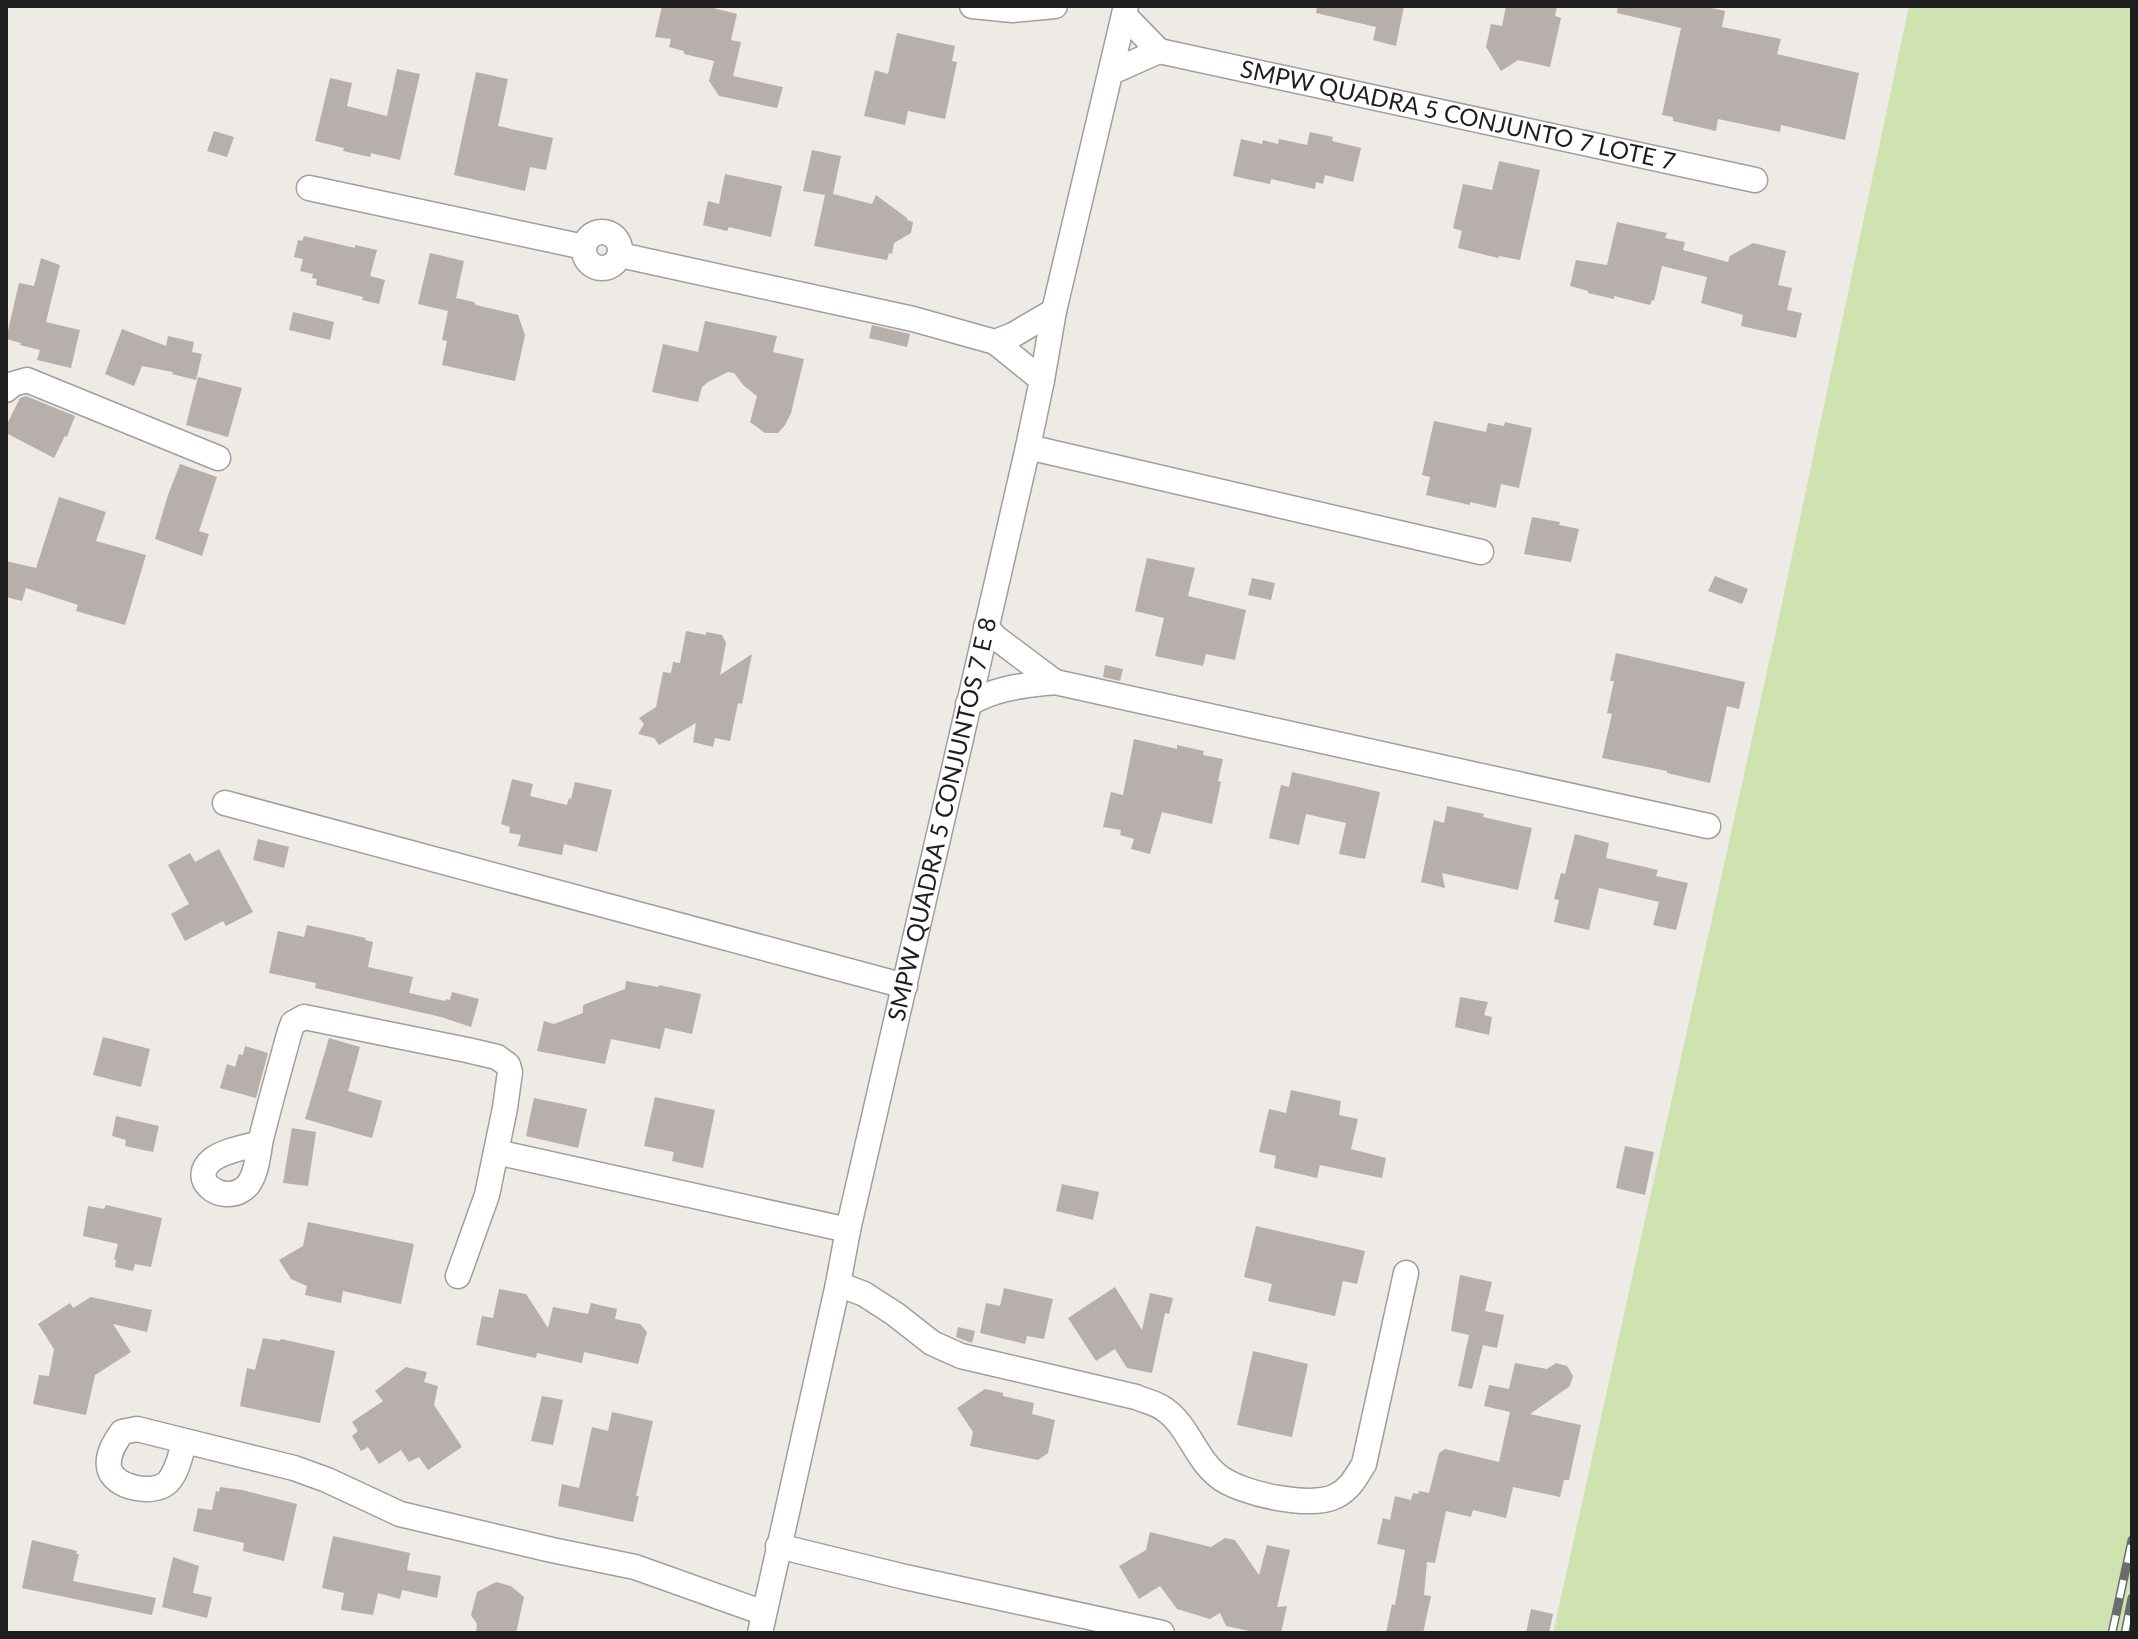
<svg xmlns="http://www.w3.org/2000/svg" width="2138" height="1639" font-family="Lato,sans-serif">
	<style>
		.grass { fill: #cfe3b1 }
		.building { fill: #b7afab }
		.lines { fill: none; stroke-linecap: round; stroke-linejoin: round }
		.minor-casing { stroke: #9f9f9f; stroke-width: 27 }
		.minor { stroke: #fff; stroke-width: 24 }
		.rail-casing { stroke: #6c6c6c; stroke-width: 9 }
		.rail { stroke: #fff; stroke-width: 6; stroke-dasharray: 18; stroke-linecap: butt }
		.labels { text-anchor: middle; stroke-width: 6; stroke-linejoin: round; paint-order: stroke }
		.street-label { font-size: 24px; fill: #1e1e1e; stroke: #fff }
	</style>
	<rect width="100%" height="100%" fill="#eeeae6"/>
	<path class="grass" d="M1909,6h223v1627h-579l225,-1011z"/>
	<path class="building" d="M662,6h43l32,8 -6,26 10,2 -8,34 50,11 -6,21 -58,-12 -10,-15 5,-20 -30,-7v-3l-15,-4 2,-8 -16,-2z
		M1317,6h87l-8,40 -23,-6 3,-13 -60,-14z
		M1506,6h51l-2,10 6,2 -11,49 -32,-7 -17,11 -15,-24 5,-23 11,2z
		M1618,6h84l23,5 -3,16 59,12 -4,15 82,19 -14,67 -64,-15 -1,7 -62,-13 -2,12 -43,-10v-4l-11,-2 19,-87 -64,-15z
		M897,33l58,13 -3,15 5,1 -12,57 -37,-8 -3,14 -41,-9 11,-46 13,4z
		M397,69l23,5 -20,86 -29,-7 -1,4 -27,-6 1,-3 -29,-7 15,-63 22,5 -5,23 40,10z
		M476,72l32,7 -10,47 55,12 -7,32 -16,-3 -5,24 -71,-16z
		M214,131l20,6 -7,20 -20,-6z
		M1310,132l23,5 -1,4 29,7 -8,34 -28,-7 -2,9 -7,-2 -1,7 -44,-10 -1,5 -37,-8 8,-37 21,5 1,-4 15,4 1,-5 28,6z
		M812,150l29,6 -8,38 39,10 4,-9 31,23v2l6,2 -2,11 -17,10 -2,11 -3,-1 -2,7 -73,-14 11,-51 -22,-4z
		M1499,161l41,9 -20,90 -21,-4 -1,2 -40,-10 4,-17 -9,-3 10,-44 29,6z
		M725,174l57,12 -11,51 -42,-10 -2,4 -24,-6 5,-24 11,3z
		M1617,222l50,11 -2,5 20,4 -2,8 45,12 2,-6 23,-13 33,8 -8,34 14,3 -5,22 15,3 -6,25 -55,-12 2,-11 -42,-12 6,-26 -45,-11 -8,35 -2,-1 -2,5 -36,-9v3l-26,-6v-2l-18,-5 6,-26 31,5z
		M304,236l51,12v-3l22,5 -7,26 15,4 -6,24 -17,-4 1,-3 -47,-12 1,-6 -5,-1 1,-4 -13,-3 3,-12 -9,-2 4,-17 4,1z
		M430,253l34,8 -8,37 18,4 2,3 42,10 7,20 -10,46 -73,-16 5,-24 -5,-1 6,-29 -30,-7z
		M41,258l19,7 -14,57 34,8 -9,38 -34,-8 3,-10 -20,-5 1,-2 -15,-4 13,-56 15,3z
		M293,312l41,10 -4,18 -41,-10z
		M705,321l72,15 -4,16 31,7 -13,54 -6,12 -7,8h-13l-15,-11 7,-26 -13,-10 -10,-13 -6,-1 -20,10 -6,5 -4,15 -46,-10 11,-48 35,8z
		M872,325l38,9 -3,13 -38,-9z
		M122,329l44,17 2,-10 26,6 -2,10 10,2 -6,26 -24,-6 1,-2 -31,-6 -8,20 -29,-12z
		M198,377l44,11 -14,49 -42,-12z
		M26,396l49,20 -8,21 -2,-1 -11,22 -48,-25v-7l14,-28z
		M1434,421l52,11 2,-9 16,3 1,-4 27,6 -13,60 -18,-4 -5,24 -26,-6v3l-44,-10 4,-18 -8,-2z
		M180,464l37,13 -18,54 10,3 -7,22 -47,-17 13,-44z
		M59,497l47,15 -10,29 50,14 -21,70 -49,-14 2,-6 -52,-17 -4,13 -16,-4v-36l30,7z
		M1532,517l28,5 -1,3 20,4 -8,33 -47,-8z
		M1147,558l48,10 -7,28 58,14 -11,50 -29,-6 -3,12 -48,-10 9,-38 -29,-7z
		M1715,576l33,13 -6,15 -34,-13z
		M1252,578l23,5 -4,17 -23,-5z
		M686,631l20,4v-3l16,3 4,8 -6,32 32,-21 -10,50 -4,-1 -8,38 -15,-3 -2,9 -20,-5 3,-19 -37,22 -5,-7 -16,-4 6,-10 -5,-6 17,-11 7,-35 8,1 2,-11 7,1z
		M1616,653l129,29 -6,27 -12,-3 -17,77 -43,-10v-2l-65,-13 10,-44 -5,-1 7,-32h-4z
		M1105,665l18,4 -3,12 -17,-4z
		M1134,739l43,10v-4l27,6 -1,4 20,4 -5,22 3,1 -9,42 -50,-12 -12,42 -19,-5 3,-10 -14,-4 1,-5 -18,-3 8,-35 12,3z
		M1292,772l88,20 -15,67 -26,-5 7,-31 -40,-9 -7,31 -30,-7 12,-53 8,2z
		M512,779l21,5 -3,12 37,9 2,-7 2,1 4,-17 37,8 -15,62 -33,-8 -2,11 -44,-9 3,-11 -12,-2 1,-6 -9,-3z
		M1447,806l37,8 -1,3 49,11 -14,62 -76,-17 3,15 -24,-6 13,-62 10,3z
		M1575,834l34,9 -3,15 52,12 -2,6 32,7 -12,47 -23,-5 6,-23 -60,-14 -10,42 -35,-8 5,-22 -5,-1 7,-26 4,1z
		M258,839l31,8 -5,21 -31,-8z
		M219,849l34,63 -27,14 -3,-5 -38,20 -14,-27 18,-10 -21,-39 22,-12 5,9z
		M307,925l59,13 -1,2 8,2 -5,25 45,10 -4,16 36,8 1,-2 4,1 2,-8 27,7 -8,28 -30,-10 -126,-29 1,-5 -47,-10 9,-42 26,6z
		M626,981l32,6 1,-2 42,9 -9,40 -27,-6 -5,21 -49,-10 -6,25 -68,-13 7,-30 10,3 29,-11v-8l42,-16z
		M1460,997l28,5 -4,13 8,2 -3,18 -34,-8z
		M103,1037l47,12 -9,38 -48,-12z
		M329,1038l31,9 -12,44 34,10 -10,37 -67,-19z
		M245,1046l23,7 -12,45 -36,-10 7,-24 8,3 4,-13 4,1z
		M1291,1090l50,11 -2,14 19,4 -7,30 35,9 -4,20 -62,-13 -3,13 -43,-10 2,-12 -17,-4 10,-43 17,4z
		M655,1097l60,13 -12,58 -31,-7 2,-9 -30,-6z
		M534,1098l53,11 -9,39 -52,-12z
		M116,1116l43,10 -6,26 -28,-6 1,-6 -14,-4z
		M292,1128l24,4 -8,54 -25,-3z
		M1625,1146l29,6 -9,43 -29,-7z
		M1062,1184l37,8 -6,28 -37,-9z
		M106,1205l56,13 -11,49 -16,-3 -2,7 -18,-4 1,-7 -2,-1 4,-15 -35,-8 5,-30 16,3z
		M308,1222l106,22 -13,60 -58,-13 -2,12 -36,-8 2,-9 -16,-7 -12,-19 24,-14z
		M1256,1226l109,25 -8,33 -14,-3 -8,35 -67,-15 4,-17 -28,-7z
		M1460,1275l32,7 -7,29 19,4 -7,33 -14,-3 -11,44 -14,-3 11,-51 -18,-4z
		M1115,1287l27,43 8,-37 23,5 -4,16 -4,-1 -13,60 -25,-5 -12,-19 -19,12 -28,-43z
		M1004,1288l49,11 -9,40 -17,-3 -2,8 -45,-11 6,-30 14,3z
		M499,1289l27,5 22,34 5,-21 35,7 3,-11 26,6 -2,10 25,5 7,8 -9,32 -54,-12 -2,11 -45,-10 -1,5 -60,-13 6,-29 11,2z
		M91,1297l61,13 -5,22 -34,-8 18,28 -36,23 -9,40 -53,-11 6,-29 10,1 5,-27 -16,-25 32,-21 3,5z
		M958,1327l17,4 -3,12 -16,-6z
		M263,1338l17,3 1,-2 54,12 -15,72 -80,-17 7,-38 8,2z
		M1253,1351l55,13 -16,73 -55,-12z
		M1515,1363l32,6 9,-6 11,3 6,10 -3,10 -40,28 51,11 -12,55h-5l-4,17 -47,-10 -7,31 -33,-8 -2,7 -25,-6 -11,52 -8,-1 -3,33 7,1 -8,37h-37l6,-29 3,1 10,-55 -28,-6 6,-26 7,2 5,-24 16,4 2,-7 5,1 1,-3 10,2 10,-40 6,-4 54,13 11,-50 -26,-6 5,-21 20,4z
		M406,1367l21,5 -3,10 14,4 -4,19 28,42 -34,23 -9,-13 -10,5 -8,-12 -22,14 -11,-17 -7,4 -9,-15 6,-5 -6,-9 31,-21 -8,-10z
		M985,1389l18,4v3l31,7 -2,11 23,6 -7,33 -10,7 -68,-14 3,-14 -16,-24z
		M542,1396l21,4 -10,45 -22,-4z
		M612,1412l41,9 -17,75h3l-6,26 -75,-16 4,-22 17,4 13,-61 16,4z
		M220,1487l22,3 55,14 -13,57 -41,-10 1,-8 -51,-12 5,-23 14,2 4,-19 3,1z
		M1150,1532l61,15 14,-9 10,2 24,35 8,-30 23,5 -13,57 10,-1 -6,27h-33l1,-2 -23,-5 -6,-13 -10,6 -33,-10 -17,-23 -21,13 -20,-33 27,-16z
		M333,1536l77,17 -3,17 34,6 -4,22 -35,-8 -2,9 -22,-6 -5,22 -32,-5 3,-17 -22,-5z
		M32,1540l45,11 -1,3h3l-6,27 83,17 -4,17 -130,-27z
		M173,1557l26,9 -6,27 19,4 -5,21 -45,-11z
		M496,1582l15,4 13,11 -8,36h-40l1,-9 -6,-9 6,-23z
		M1531,1609l22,5 -4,19h-23z"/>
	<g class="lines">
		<defs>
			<g id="minor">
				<path d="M972,6l41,4 42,-4"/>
				<path id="s1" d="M1124,15l35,36 596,129"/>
				<path d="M1112,72l47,-21"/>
				<path d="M309,188l275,59"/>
				<circle cx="602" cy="250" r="18"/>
				<path d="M620,255l293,64 82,23 47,38"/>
				<path d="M995,342l18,-7 41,-24"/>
				<path d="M6,390l7,-6 14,-4 191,78"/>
				<path d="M1028,447l453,105"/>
				<path d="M986,627l9,10 60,45"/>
				<path d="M968,704c30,-17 53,-18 87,-22l653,144"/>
				<path d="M225,803l680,183"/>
				<path d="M260,1143c-14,4 -34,7 -47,16 -26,20 7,45 29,31 7,-4 11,-13 13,-20 3,-10 4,-21 6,-31 9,-36 19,-72 29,-108l3,-8 11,-6 163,33 30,7 11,8 2,7 -5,36 -18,87 -29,81"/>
				<path d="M496,1152l352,78"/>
				<path d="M838,1284l26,10 31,20 37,29 29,13 175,41c9,4 20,6 28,12 24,16 31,49 54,67 22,18 93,33 118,20 14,-7 20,-19 28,-32l42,-191"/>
				<path d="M185,1441c-5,14 -7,30 -17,41 -14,14 -56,6 -59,-15 -2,-13 6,-25 13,-35l15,-3 157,39 33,12 73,34 152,36 83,17 129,46"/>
				<path d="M778,1546l127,31 257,56"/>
				<path id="s2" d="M760,1633l78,-349 10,-54 180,-783 14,-67 12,-69 72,-305"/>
			</g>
		</defs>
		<use href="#minor" class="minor-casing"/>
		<use href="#minor" class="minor"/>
		<defs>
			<path id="rail" d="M2112,1633l20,-93
				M2125,1633l7,-35"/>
		</defs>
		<use href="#rail" class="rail-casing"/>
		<use href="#rail" class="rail"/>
	</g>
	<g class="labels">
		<g class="street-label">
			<text dy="8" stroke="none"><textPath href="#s1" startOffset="356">SMPW QUADRA 5 CONJUNTO 7 LOTE 7</textPath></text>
			<text dy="8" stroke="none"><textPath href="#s2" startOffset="834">SMPW QUADRA 5 CONJUNTOS 7 E 8</textPath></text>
		</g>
	</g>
	<rect width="2138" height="1639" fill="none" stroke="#1e1e1e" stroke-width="16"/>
</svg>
